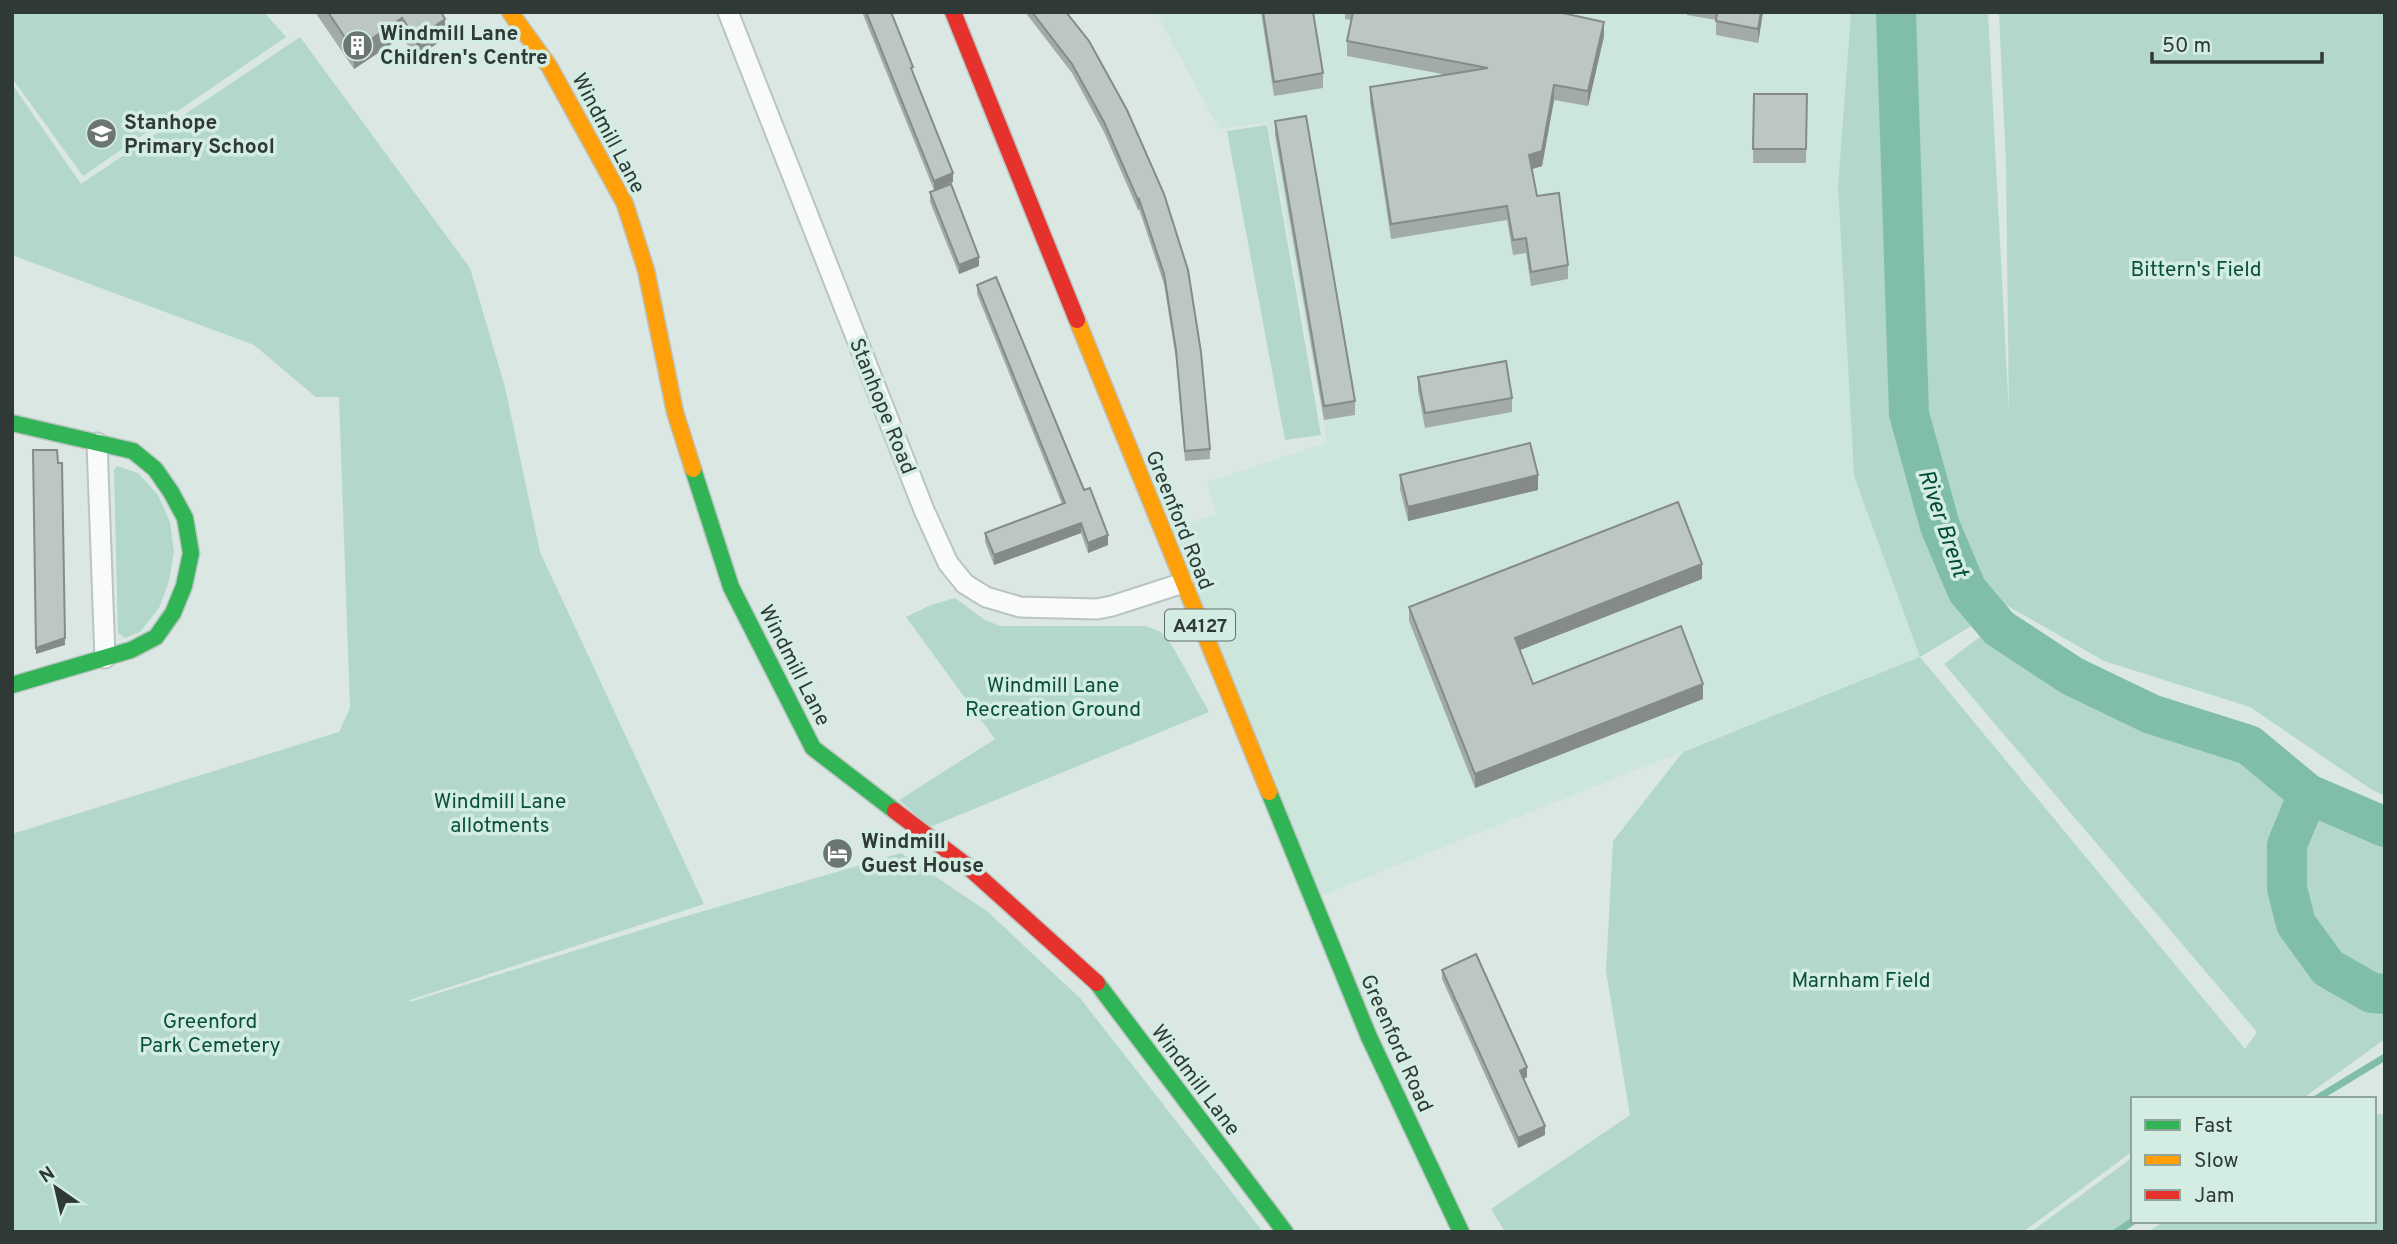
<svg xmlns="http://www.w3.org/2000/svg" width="2397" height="1244" font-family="Overpass,sans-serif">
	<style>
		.built { fill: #cde6dc }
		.green { fill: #b3d8cb }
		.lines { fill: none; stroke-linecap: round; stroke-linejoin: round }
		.stream { stroke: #81beaa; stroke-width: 7 }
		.river { stroke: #81beaa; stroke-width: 40 }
		.street-casing { stroke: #bac4c0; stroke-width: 23 }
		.fast-casing { stroke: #bac4c0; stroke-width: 19 }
		.slow-casing { stroke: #bac4c0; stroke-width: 19 }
		.jam-casing { stroke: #bac4c0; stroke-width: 19 }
		.street { stroke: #f9fbfb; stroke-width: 19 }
		.fast { stroke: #30b455; stroke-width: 16 }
		.slow { stroke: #ff9f0a; stroke-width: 16 }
		.jam { stroke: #e5322d; stroke-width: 16 }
		.wall { fill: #a2aba8 }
		.shaded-wall { fill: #848b88 }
		.building { fill: #bcc7c3; stroke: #848b88; stroke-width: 2 }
		.labels { text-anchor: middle; stroke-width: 7; stroke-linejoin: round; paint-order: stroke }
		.shield { fill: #d4ede3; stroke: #606f69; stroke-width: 2 }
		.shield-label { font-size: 19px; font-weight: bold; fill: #2f3935 }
		.poi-label { font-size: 21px; font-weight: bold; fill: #2f3935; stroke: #d4ede3; text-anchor: start }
		.street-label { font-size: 21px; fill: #2f3935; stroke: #d4ede3 }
		.park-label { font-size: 21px; fill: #0a503e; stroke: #d4ede3 }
		.water-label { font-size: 23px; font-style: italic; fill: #014b39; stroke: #d4ede3 }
	</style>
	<rect width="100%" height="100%" fill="#dae7e2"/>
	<path class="built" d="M1156,12h695l-13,175 16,289 66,181 -605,241 -152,-366 54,-18 -10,-32 120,-40 -59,-320 -49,7z"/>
	<path class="green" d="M12,12h252l22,25 -203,139 -71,-98z
		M1851,12h137l21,403 -3,-251 -7,-152h386v784l-16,-8 -119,-81 -146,-46 -98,-56 -86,52 325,392 12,-17 -313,-368 42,-32 121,76 132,43 4,3 7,-4 58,44 77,32v213l-83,60h-95l1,-3 -4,3h-71v52l-110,81h-518l-14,-23 139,-94 -24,-144 7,-130 70,-89 237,-95 -66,-181 -16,-289z
		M300,37l170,231 35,119 35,165 164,352 -294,96v2l263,-82 228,-67 87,59 92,86 183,234h-1251v-398l327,-102 11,-24 -11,-311h-23l-62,-52 -242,-90v-171l69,100z
		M1267,125l54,310 -36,5 -58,-309z
		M117,466l21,7 20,22 12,27 4,30 -5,29 -10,27 -19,24 -15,6 -7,-5 -4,-163z
		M955,598l30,22 15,6h145l16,6 12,15 36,65 -279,115 -31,-27 96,-61 -89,-122 25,-12z
		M2374,1114h11v118h-237l17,-11h209z
		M2133,1157v63l-17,12h-85z"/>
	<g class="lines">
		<path class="stream" d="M2316,1099l69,-42
			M2117,1232l16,-11"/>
		<path class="river" d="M1896,12l13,402 31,112 27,64 32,38 73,48 79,38 98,31 59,49 77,33
			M2308,794l-21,51v43l9,36 32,44 44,25 13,1"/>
		<defs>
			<path id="street" d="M728,12l196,498 24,53 17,21 21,13 34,10 77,2 15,-3 71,-23
				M97,443l8,215"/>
			<path id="fast" d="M12,423l121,28 22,18 16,23 14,26 6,35 -7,33 -11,27 -17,24 -25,13 -119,35
				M693,469l38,118 82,161 82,63
				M1269,792l100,245 92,195
				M1097,983l188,249"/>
			<path id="slow" d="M510,12l39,54 76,138 21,66 29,142 18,57
				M1077,320l192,472"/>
			<path id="jam" d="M953,12l124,308
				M895,811l71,54 131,118"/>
		</defs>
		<use href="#street" class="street-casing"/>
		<use href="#fast" class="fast-casing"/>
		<use href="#slow" class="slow-casing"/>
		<use href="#jam" class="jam-casing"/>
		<use href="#street" class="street"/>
		<use href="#fast" class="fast"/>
		<use href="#slow" class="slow"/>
		<use href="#jam" class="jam"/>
	</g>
	<path class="wall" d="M315,12h126l4,26 -29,20 -14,-21 -48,32z
		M862,12h29l62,170 -19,8z
		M1025,12h41l61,98 83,339v10l-25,2 -9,-102 -12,-75 -25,-75 -1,1 -34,-78 -32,-59z
		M1261,12h52l10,61v15l-49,8z
		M1345,12h214l45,24 -16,70 -34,-6 -12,66 -10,3 5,27 31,69v14l-37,7 -5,-33 -13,2 -6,-35 -116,19 -21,-137v-15l77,-12 -100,-19v-15l4,-21 -6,-1z
		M1687,12h76l-5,31 -42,-8v-15l-29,-5z
		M1754,94h53l-1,69h-53z
		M1275,121l80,280v14l-31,5 -49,-285z
		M930,192l49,74 -20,8 -29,-72z
		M977,285l107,205 24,55 -20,8 -7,-20 -87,32 -9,-23v-9l77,-29 -85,-210z
		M1418,377l94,21v14l-87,16 -7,-37z
		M1400,475l138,15 -130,31 -8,-32z
		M1702,579l-182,71 13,34 170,15 -228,89 -66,-167v-14z
		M1442,970l85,107 -3,2 21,56 -27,13 -76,-169z"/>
	<path class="shaded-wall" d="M1761,12h2l-5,31v-14z
		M402,18v19l-48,32v-18z
		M445,19v19l-29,20v-19z
		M1604,22v14l-16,70v-15z
		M1554,85v15l-12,66 -13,4v-15z
		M953,173v9l-19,8v-9z
		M1139,199v10l-1,1v-10z
		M979,257v9l-20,8v-9z
		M1538,475v15l-130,31v-14z
		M1081,523v10l-87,32v-10z
		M1108,535v10l-20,8v-10z
		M1702,564v15l-187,73v-14z
		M65,638v7l-29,9v-6z
		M1703,684v15l-228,89v-14z
		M1527,1067v10l-7,4v-10z
		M1545,1126v9l-27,13v-10z"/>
	<path class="building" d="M328,12h113l4,7 -29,20 -14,-21 -48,33z
		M866,12h25l22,55 -2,1 42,105 -19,8z
		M1032,12h34l23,29 38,69 37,84 24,76 13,82 9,97 -25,2 -9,-101 -12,-76 -25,-75 -1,1 -34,-78 -32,-58z
		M1263,12h50l10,61 -49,9z
		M1353,12h205l46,10 -16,69 -34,-6 -12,66 -13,4 8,41 22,-3 9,72 -37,7 -5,-34 -13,2 -6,-34 -116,18 -21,-137 118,-19 -141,-27z
		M1717,12h44l-3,17 -42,-8z
		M1754,94h53l-1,55h-53z
		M1306,116l49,285 -31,5 -49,-285z
		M951,184l28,73 -20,8 -29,-73z
		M996,277l88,213 6,-2 18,47 -20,8 -7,-20 -87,32 -9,-22 80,-30 -88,-218z
		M1506,361l6,37 -87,15 -7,-36z
		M1530,443l8,32 -130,32 -8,-32z
		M33,450h24l1,13h4l3,175 -29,10z
		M1678,502l24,62 -187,74 18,46 148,-58 22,58 -228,90 -66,-167z
		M1476,954l51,113 -7,4 25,55 -27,12 -76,-168z"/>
	<defs>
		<symbol id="building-disc" viewBox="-11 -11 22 22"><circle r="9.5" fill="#6b7672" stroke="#d4ede3"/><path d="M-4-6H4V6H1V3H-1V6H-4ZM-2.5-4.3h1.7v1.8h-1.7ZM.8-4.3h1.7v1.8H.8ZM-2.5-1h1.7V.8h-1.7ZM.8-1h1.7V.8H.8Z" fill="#fff"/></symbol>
		<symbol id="school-disc" viewBox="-11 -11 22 22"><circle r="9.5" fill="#6b7672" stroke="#d4ede3"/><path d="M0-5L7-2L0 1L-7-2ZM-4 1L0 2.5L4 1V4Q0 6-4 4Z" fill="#fff"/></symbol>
		<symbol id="hotel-disc" viewBox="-11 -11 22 22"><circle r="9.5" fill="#6b7672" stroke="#d4ede3"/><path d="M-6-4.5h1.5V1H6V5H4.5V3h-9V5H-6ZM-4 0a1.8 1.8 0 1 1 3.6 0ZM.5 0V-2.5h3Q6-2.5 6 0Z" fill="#fff"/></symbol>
	</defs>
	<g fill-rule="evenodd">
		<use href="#building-disc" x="340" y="28" width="35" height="35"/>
		<use href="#school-disc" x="84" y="116" width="35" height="35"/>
		<use href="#hotel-disc" x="820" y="836" width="35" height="35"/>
	</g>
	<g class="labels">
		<rect class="shield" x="1165" y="609.5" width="70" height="31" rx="5"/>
		<g class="shield-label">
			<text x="1200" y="632">A4127</text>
		</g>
		<g class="poi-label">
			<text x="380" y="40">Windmill Lane<tspan x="380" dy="24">Children's Centre</tspan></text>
			<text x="124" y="129">Stanhope<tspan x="124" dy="24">Primary School</tspan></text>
			<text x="861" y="848">Windmill<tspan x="861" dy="24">Guest House</tspan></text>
		</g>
		<g class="street-label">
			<text transform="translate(609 133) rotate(62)" y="7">Windmill Lane</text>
			<text transform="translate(883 406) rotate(68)" y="7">Stanhope Road</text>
			<text transform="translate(1180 520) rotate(68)" y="7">Greenford Road</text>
			<text transform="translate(795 665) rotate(63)" y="7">Windmill Lane</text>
			<text transform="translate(1397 1043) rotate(66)" y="7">Greenford Road</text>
			<text transform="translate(1196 1080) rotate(53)" y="7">Windmill Lane</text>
		</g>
		<g class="park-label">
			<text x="2196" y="276">Bittern's Field</text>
			<text x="1053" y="692">Windmill Lane<tspan x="1053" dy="24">Recreation Ground</tspan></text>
			<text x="500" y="808">Windmill Lane<tspan x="500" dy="24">allotments</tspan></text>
			<text x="1861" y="987">Marnham Field</text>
			<text x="210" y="1028">Greenford<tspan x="210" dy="24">Park Cemetery</tspan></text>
		</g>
		<g class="water-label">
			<text transform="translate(1944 523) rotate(71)" y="8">River Brent</text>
		</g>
	</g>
	<rect width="2397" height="1244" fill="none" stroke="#2f3935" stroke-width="28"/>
	<rect x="2131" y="1097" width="245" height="126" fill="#d4ede3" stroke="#92a59d" stroke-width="2"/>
	<rect x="2145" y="1120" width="35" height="10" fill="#30b455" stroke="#92a59d" stroke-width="2"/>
	<text x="2194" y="1132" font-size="21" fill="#2f3935">Fast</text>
	<rect x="2145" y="1155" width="35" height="10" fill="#ff9f0a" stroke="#92a59d" stroke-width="2"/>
	<text x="2194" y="1167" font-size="21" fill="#2f3935">Slow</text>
	<rect x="2145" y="1190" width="35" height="10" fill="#e5322d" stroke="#92a59d" stroke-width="2"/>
	<text x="2194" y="1202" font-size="21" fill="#2f3935">Jam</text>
	<g transform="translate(56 1188) rotate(326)" stroke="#d4ede3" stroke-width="5" paint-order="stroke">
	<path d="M0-5L12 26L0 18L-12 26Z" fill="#2f3935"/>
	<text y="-10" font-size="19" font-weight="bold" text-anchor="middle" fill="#2f3935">N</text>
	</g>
	<path d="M2152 52v10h170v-10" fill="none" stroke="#2f3935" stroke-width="3.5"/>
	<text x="2162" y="52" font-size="21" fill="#2f3935" stroke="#d4ede3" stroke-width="5" paint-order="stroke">50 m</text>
</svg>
